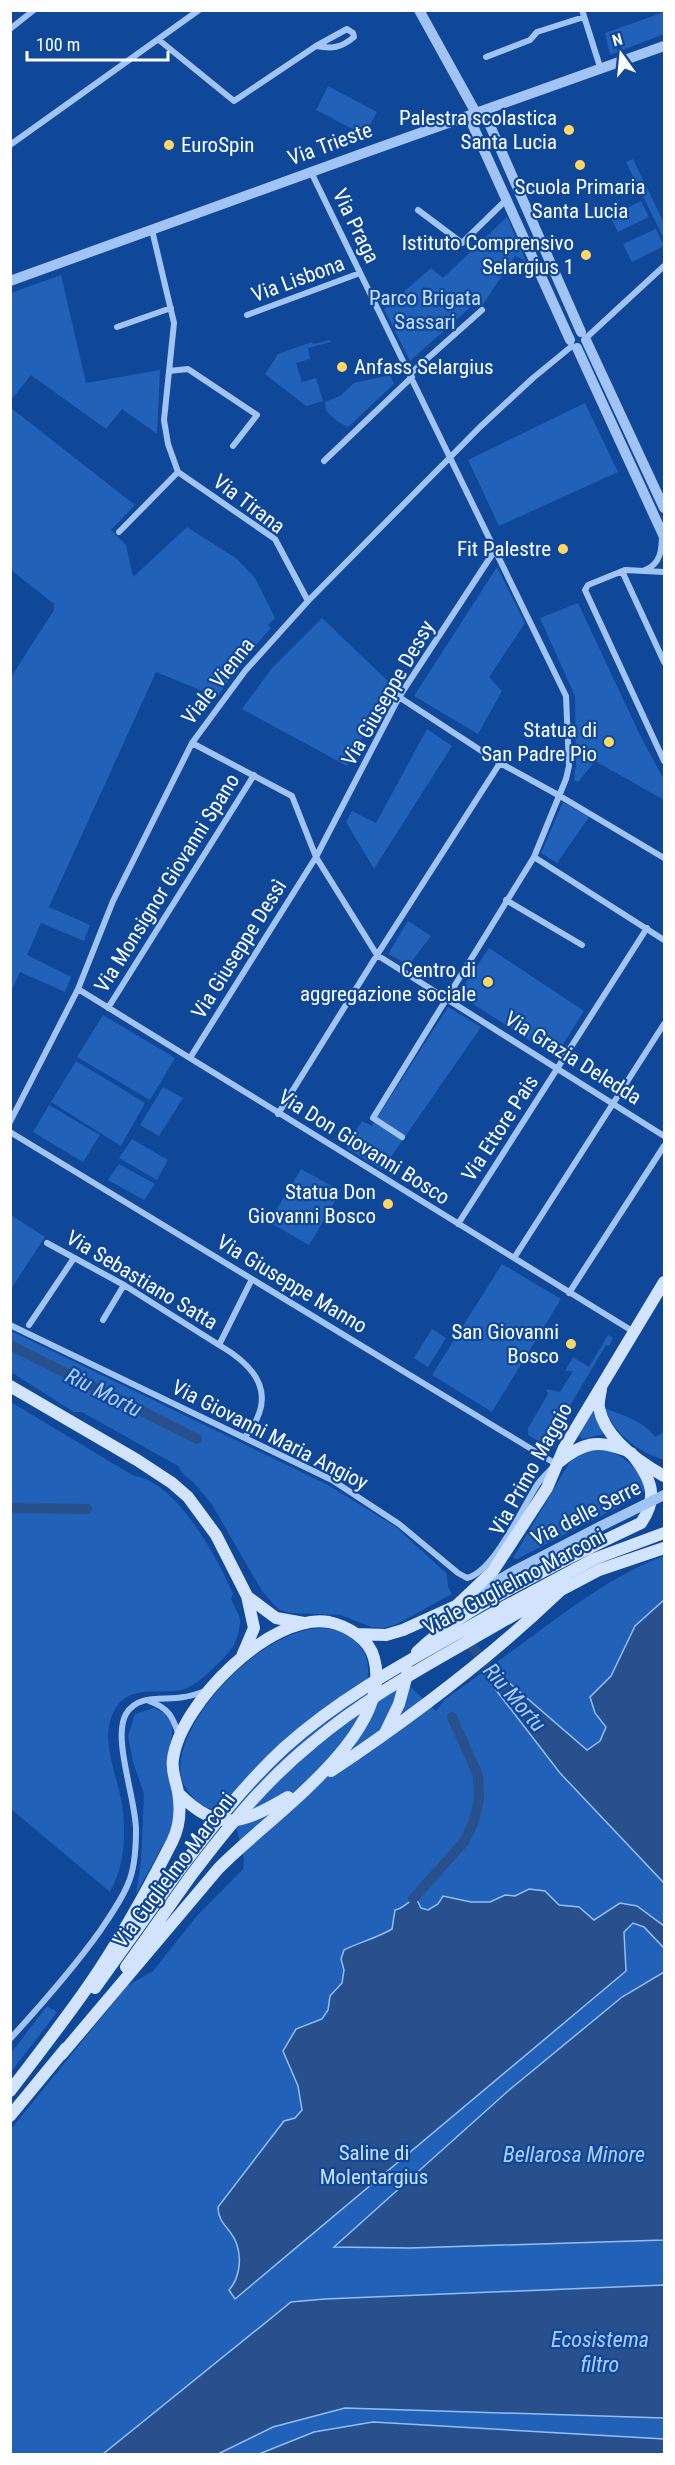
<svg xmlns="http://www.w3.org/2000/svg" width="675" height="2465" font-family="'Roboto Condensed',sans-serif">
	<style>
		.green { fill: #2261b8 }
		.water { fill: #27508c; stroke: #92bff8; stroke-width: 1.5 }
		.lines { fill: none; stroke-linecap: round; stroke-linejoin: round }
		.canal { stroke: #27508c; stroke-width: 10 }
		.minor { stroke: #a1c4f5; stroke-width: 6 }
		.tertiary { stroke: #a1c4f5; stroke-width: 10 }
		.secondary { stroke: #d1e3fd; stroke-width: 12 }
		.tertiary-bridge { stroke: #a1c4f5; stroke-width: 10 }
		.secondary-bridge { stroke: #d1e3fd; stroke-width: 12 }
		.poi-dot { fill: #ffd764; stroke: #0f4799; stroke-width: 2 }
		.labels { text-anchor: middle; stroke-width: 4.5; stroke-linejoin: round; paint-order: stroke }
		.poi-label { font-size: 21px; fill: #fff; stroke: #0f4799; text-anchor: end }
		.street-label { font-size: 21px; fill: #fff; stroke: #0f4799 }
		.park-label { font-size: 21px; fill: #c9e0fe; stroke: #0f4799 }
		.water-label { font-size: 22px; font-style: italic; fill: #adcefb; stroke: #0f4799 }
	</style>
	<rect width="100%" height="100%" fill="#0f4799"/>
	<path class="green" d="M664,12v22l-54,21 -5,-22z
		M328,86l49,26 -13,23 -48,-25z
		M633,159l31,64 -1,14 -37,-75z
		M641,201l8,16 -31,15 -8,-16z
		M507,217l19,44 -11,-5 -33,50 -6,-4 -66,59 -26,-52 47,-41 12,10z
		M656,229l8,17 -32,16 -9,-18z
		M61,275l25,108 74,-13 -3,64 -35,-25 -16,20 -75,-54 -20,25v-107z
		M330,340l1,2 -23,6 2,11 -14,4 6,19 14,-4 7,23 -17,5 -41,-32 13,-20 34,-12 1,2z
		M390,375l4,9 -46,43c-7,-3 -18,-11 -22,-17l-1,-8 15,-6 14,-13z
		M585,403l33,69 -119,54 -31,-66z
		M11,408l124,97 -24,25 15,15 7,32 54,-50 50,32 18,19 20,40 -7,7 3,3 -26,29 -28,40 -61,-25 -107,235 41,18 -6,16 -43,-18 -14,32 44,22 -6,15 -45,-20 -9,20v-315l43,-67v-6l-43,-34z
		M497,567l28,56 -36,54 13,14 -24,43 -64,-38z
		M578,603l62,132 24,45v20l-69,-39 -17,21 -4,-2 2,-16 -1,-68 -35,-78z
		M322,618l69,66 -44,82 -105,-57 29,-40z
		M427,729l25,17 -78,123 -28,-47 6,-11 24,12z
		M563,802l26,15 -32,46 -16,-10z
		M408,921l23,15 -22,29 -21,-11z
		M489,948l95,63 -29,46 -97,-63z
		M448,1007l33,20 -99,143 -37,-23 17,-26 10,5z
		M103,1015l72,43 -25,42 -73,-43z
		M76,1061l69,42 -24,43 -70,-44z
		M163,1087l20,11 -24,38 -19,-11z
		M49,1105l51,30 -17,27 -50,-30z
		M132,1139l36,21 -11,20 -38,-22z
		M119,1164l36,20 -11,16 -36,-20z
		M301,1169l40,22 -32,54 -40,-23z
		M11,1215l34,22 -34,52z
		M502,1264l59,35 -69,113 -60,-37z
		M432,1329l14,9 -18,29 -14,-9z
		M11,1331l317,154 68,42 51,47 1,13 4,7 -55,30 -13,4 -13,-1 -30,-12 -52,-2 -11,-4 -16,-18 -51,-88 -17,-20 -10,-8 -6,-9 -96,-54h-8l-63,-40z
		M608,1335l5,3 -4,8 -3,-1 -60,101 -18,-11v-7l20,-34 -2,-5 14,3 13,-21h-8l8,-14 16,10z
		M11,1402l123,74c43,6 83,81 99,118l-2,5c3,7 8,14 9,21 0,6 -2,17 -5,23 -6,12 -36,41 -50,46 -22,7 -51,-6 -68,17 -20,29 0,67 5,98 4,30 3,61 -12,88l-99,-83z
		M604,1408c18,7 40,13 51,29l9,-5v28c-27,-9 -48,-25 -60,-52z
		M593,1411l11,23 -22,5 -3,-3 10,-23z
		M601,1447c22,9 38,19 45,43l-22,14 -107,55 -4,-1 58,-98 8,-7z
		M664,1556v898h-653v-325l116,-143 26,-15 43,-54 47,-48 1,-10 -12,-49c-17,1 -29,0 -40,-14 -5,-6 -10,-13 -11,-20 -11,-61 114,-183 170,-138 21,16 19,34 13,57l34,-20 38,36 8,-11c28,-20 56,-40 83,-60 44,-32 86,-65 137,-84z
		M154,1708l12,6 6,11v9l-5,29 8,50 -4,18 -35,63 5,-32 3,-68 -11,-32 -5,-26 7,-22z
		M47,2006l10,6 -46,60v-19z"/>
	<path class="water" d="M664,1600v283l-104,-110 -64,-83 11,-9 80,69 13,-9 6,-14 -11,-14 -5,-16 21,-21 24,-50z
		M529,1889l16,2 14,14 20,2 15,13 26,-17 17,3 27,20v22l-20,-21 -11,-4 -9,9 2,39 -391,328 -6,-9c10,-11 13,-30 8,-45 -5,-17 -19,-20 -19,-38l66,-86 11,-3 7,-8 -4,-24 -15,-35 13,-22 26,-10 6,-9 2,-14 12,-13 2,-13 -3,-11 3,-9c16,-8 33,-12 48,-21l3,-19c9,-2 12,-8 21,-12l5,10 7,2 10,-6 5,-8 28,6h19l15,-7 10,1z
		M664,1972v268l-254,8 -76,-1 174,-156 114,-94z
		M664,2285v133l-319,-10 -72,19 -55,27h-115l188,-152 34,-3z
		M373,2422l291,17v15h-405l55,-22z"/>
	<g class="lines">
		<path class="canal" d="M10,1345l187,94
			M10,1508l77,1
			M464,1636l45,58
			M413,1899l51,-57 10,-21 5,-22 -1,-24 -26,-58"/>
		<path class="minor" d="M582,10l19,60
			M10,29l24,-19
			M159,40l75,61 82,-55 31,-17 6,4 1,4c-13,11 -22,12 -38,9
			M486,57l44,-17 7,-8 47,-15
			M10,145l189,-135
			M311,172l255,524 3,70 -3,13 -32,78 -161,261 29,19
			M418,210l44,33 44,-43
			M152,230l22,93 -10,97 4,24 10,28 97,67 33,62
			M247,315l113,-42
			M117,327l54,-19
			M586,338l78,-72
			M169,371l19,-2 69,46 -24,31
			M410,374l72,-64
			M324,461l88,-84
			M119,532l59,-60
			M645,570c16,-6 17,-21 17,-36
			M622,571l42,91
			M664,572l-39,-2 -37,15 -3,5 79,171
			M399,697l101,66 60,33 104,62
			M192,743l100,53 24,61 61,98 287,181
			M534,857l130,83
			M506,900l76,45
			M78,989l556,343
			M108,1008l146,-233
			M190,1058l126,-201 83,-160 96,-147
			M278,1114l99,-159 123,-192
			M10,1122l68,-133 35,-88 79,-158 53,-72 63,-70 172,-174 53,-49 39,-32
			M10,1132l546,332c-6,7 -14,13 -19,21 -15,23 -43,87 -70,93l-9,-5 -59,-49 -67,-44 -322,-155
			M458,1224l189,-296
			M47,1243l77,42 95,60 33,-66
			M514,1258l150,-234
			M569,1293l95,-147
			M103,1320l21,-35
			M29,1325l45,-67
			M219,1345c40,23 59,52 26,92
			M149,1701c20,7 24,16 30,35
			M10,2039c32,-35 63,-70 90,-108 10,-15 21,-30 28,-47 7,-16 8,-37 8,-54 0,-31 -24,-92 -10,-116 12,-21 38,-13 58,-17 8,-1 15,-4 22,-6"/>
		<path class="tertiary" d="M419,10l57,103 12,8 93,211
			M476,113l-3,13 97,214
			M10,281l351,-127 303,-108
			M586,340l78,168
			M577,348l87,189
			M471,1596l43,-25 87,-45"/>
		<path class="secondary" d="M10,1386l127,74 35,23 16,14 28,38 31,61 7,32 -12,28
			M601,1389c-1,6 -3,14 -2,19 6,30 40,54 65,68
			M559,1462c23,-19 38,-23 66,-12
			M248,1597l28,21 28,5
			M506,1606l88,-47 70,-26
			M512,1616l87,-46 65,-22
			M356,1634l30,1 17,-5 53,-24 37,-35 54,-83 17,-40 100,-166
			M417,1652c27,-26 58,-44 91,-62 44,-24 88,-46 133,-67 19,-27 9,-46 -10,-70
			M385,1733l14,-29 9,-33
			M331,1771c81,-54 160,-114 230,-181
			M178,1793c41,41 64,31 110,4
			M126,1967l64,-90
			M95,1988l85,-119
			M10,2091c27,-35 54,-70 79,-106 31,-45 58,-94 83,-143 8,-16 9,-33 6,-50 -2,-11 -7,-21 -5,-33 7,-55 98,-147 156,-137 19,4 40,17 45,36 22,77 -110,162 -156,211l-157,186
			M10,2116l56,-68"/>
		<path class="tertiary-bridge" d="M601,1526l63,-31"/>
		<path class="secondary-bridge" d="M180,1869c32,-42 64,-84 104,-121 65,-59 146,-98 222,-142
			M190,1877c37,-49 74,-95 122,-134 60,-51 132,-87 200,-127"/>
	</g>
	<g class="poi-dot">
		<circle cx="569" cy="130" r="6"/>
		<circle cx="169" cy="145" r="6"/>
		<circle cx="580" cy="165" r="6"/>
		<circle cx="586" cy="255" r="6"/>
		<circle cx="342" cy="367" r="6"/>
		<circle cx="563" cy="549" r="6"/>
		<circle cx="609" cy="742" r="6"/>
		<circle cx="488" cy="982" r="6"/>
		<circle cx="388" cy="1204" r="6"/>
		<circle cx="571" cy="1344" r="6"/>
	</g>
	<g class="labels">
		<g class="poi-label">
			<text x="557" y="125">Palestra scolastica<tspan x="557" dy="24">Santa Lucia</tspan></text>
			<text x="181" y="152" text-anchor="start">EuroSpin</text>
			<text x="580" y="194" text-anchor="middle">Scuola Primaria<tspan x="580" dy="24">Santa Lucia</tspan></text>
			<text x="574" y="250">Istituto Comprensivo<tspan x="574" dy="24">Selargius 1</tspan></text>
			<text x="354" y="374" text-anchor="start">Anfass Selargius</text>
			<text x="551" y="556">Fit Palestre</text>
			<text x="597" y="737">Statua di<tspan x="597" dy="24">San Padre Pio</tspan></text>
			<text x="476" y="977">Centro di<tspan x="476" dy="24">aggregazione sociale</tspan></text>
			<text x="376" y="1199">Statua Don<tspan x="376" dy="24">Giovanni Bosco</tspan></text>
			<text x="559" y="1339">San Giovanni<tspan x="559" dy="24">Bosco</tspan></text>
		</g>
		<g class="street-label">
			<text transform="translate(330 144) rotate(-20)" y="7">Via Trieste</text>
			<text transform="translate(356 226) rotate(64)" y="7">Via Praga</text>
			<text transform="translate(298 279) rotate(-20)" y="7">Via Lisbona</text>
			<text transform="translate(249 504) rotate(37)" y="7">Via Tirana</text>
			<text transform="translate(218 681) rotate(-52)" y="7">Viale Vienna</text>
			<text transform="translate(388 693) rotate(-60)" y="7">Via Giuseppe Dessy</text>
			<text transform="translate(167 883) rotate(-58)" y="7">Via Monsignor Giovanni Spano</text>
			<text transform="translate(239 949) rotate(-58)" y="7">Via Giuseppe Dessì</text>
			<text transform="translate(573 1058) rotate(32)" y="7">Via Grazia Deledda</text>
			<text transform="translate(500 1128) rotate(-57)" y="7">Via Ettore Pais</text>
			<text transform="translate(364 1147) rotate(32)" y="7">Via Don Giovanni Bosco</text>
			<text transform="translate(142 1280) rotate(31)" y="7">Via Sebastiano Satta</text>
			<text transform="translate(292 1284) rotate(31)" y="7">Via Giuseppe Manno</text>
			<text transform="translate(270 1435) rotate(27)" y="7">Via Giovanni Maria Angioy</text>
			<text transform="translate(531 1469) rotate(-61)" y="7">Via Primo Maggio</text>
			<text transform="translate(586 1513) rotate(-27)" y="7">Via delle Serre</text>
			<text transform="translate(514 1582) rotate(-28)" y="7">Viale Guglielmo Marconi</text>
			<text transform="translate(174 1870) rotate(-53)" y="7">Via Guglielmo Marconi</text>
		</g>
		<g class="park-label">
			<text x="425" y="305">Parco Brigata<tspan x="425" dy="24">Sassari</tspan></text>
			<text x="374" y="2160">Saline di<tspan x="374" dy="24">Molentargius</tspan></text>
		</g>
		<g class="water-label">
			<text transform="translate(104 1392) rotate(27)" y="8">Riu Mortu</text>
			<text transform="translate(515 1697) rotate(49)" y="8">Riu Mortu</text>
			<text x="574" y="2162">Bellarosa Minore</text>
			<text x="600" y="2347">Ecosistema<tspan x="600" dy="25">filtro</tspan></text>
		</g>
	</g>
	<rect width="675" height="2465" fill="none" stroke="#ffffff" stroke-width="24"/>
	<g transform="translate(621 54) rotate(345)" stroke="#0f4799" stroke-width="4.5" paint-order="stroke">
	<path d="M0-4.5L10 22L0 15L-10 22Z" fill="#ffffff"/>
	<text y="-9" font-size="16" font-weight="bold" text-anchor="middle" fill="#ffffff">N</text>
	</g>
	<path d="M27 51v9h141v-9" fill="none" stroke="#ffffff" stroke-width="3"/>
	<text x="36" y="51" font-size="18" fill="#ffffff" stroke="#0f4799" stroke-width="4.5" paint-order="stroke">100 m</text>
</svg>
